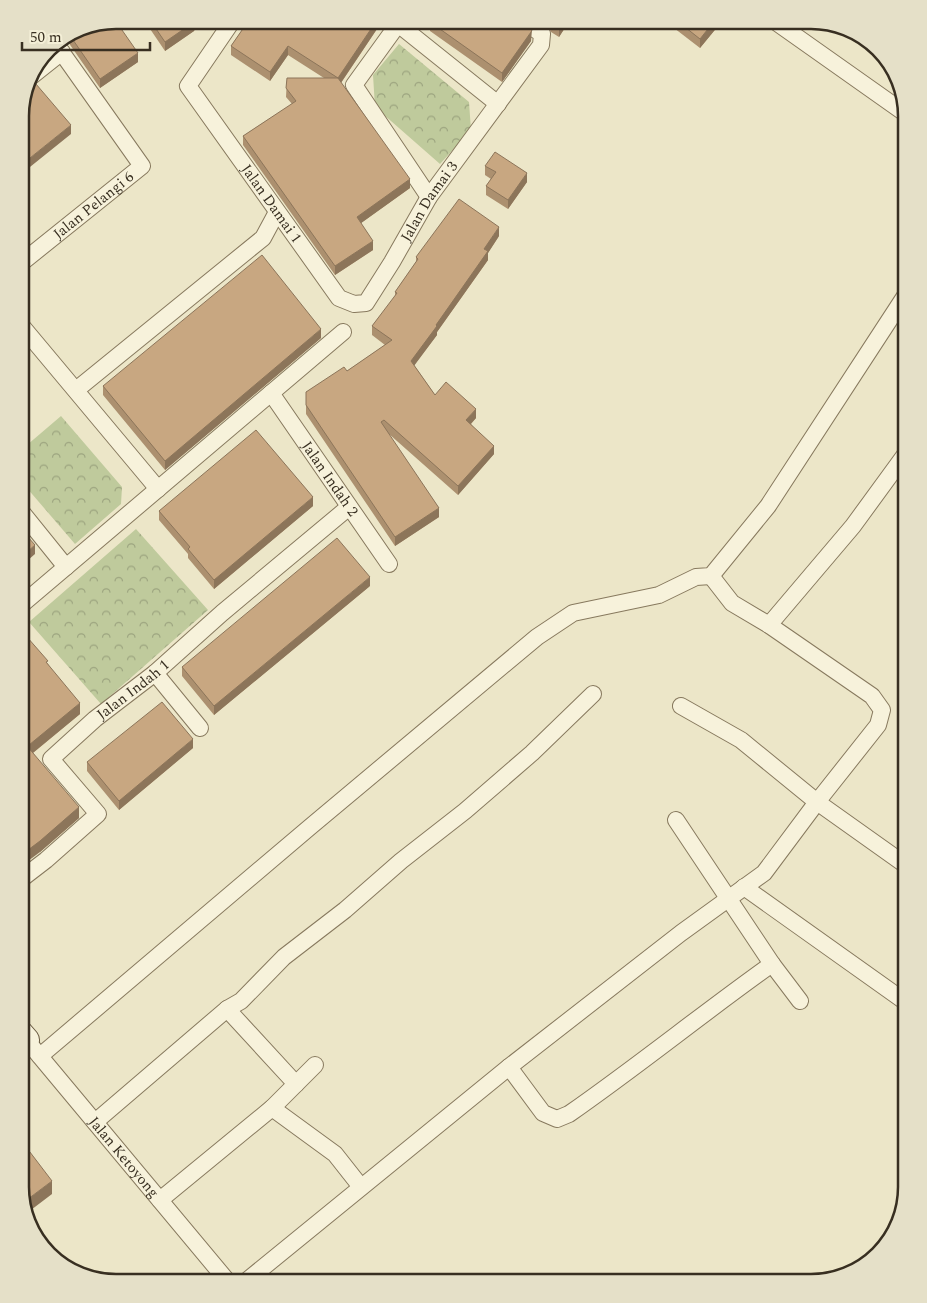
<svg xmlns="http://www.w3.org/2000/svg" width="927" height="1303" font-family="Spectral,serif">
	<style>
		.park { fill: url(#park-crowns) }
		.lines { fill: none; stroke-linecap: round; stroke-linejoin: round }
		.street-casing { stroke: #87795e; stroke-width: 18 }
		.secondary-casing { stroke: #695a41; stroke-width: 26 }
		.street { stroke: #f7f2db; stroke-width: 16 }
		.secondary { stroke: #f7f2db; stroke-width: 24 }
		.wall { fill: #ac906f }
		.shaded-wall { fill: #8c755a }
		.building { fill: #c8a781; stroke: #8c755a }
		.labels { text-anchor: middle; stroke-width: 4; stroke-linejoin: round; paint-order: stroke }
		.street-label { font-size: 15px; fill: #382f21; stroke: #f4efd7 }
		.rim { fill: none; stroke: #382f21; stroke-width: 2.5 }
	</style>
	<defs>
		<pattern id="park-crowns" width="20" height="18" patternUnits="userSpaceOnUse" patternTransform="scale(1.25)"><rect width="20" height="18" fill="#bfca9c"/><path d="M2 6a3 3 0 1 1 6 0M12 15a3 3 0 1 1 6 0" fill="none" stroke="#9ca47f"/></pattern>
	</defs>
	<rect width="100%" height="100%" fill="#ece6c8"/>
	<path class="park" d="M399,44l70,58 2,28 -31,34 -65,-57 -2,-32z
		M61,416l61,71 -1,17 -46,40 -55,-64v-29z
		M136,529l72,81 -107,94 -72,-82z"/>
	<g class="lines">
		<defs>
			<g id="street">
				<path id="s1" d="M233,20l-45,66 151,212 15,6 12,-1 26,-41 37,-65 112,-152 1,-11 -21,-14"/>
				<path d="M401,20l-47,65 75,112"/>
				<path d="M773,20l133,94"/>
				<path d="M398,24l100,80"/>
				<path d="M28,79l34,-27"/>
				<path id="s2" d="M20,264l122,-98 -87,-123"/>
				<path d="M20,324l138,165"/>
				<path d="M76,390l187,-152 14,-26"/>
				<path id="s3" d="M271,393l118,171"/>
				<path d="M20,510l46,57"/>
				<path d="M20,606l323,-274"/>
				<path d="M769,625l84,-99 54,-74"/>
				<path d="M155,673l45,55"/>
				<path d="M681,706l60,34 76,62 90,64"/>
				<path d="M676,820l96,144 28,37"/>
				<path id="s4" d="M20,880l26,-20 52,-46 -47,-55 44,-40 60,-46 67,-60 127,-106"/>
				<path d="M744,887l163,116"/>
				<path d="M227,1009l69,75"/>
				<path id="s5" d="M33,1048l196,235"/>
				<path d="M40,1056l270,-229 227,-190 36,-24 86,-18 37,-18 15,-1 57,-70 139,-213"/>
				<path d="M509,1067l34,46 14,6 12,-5c69,-48 134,-101 203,-150"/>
				<path d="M272,1108l63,46 26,33"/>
				<path d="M95,1122l132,-113 14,-8 43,-44 61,-47 56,-49 64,-50 67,-58 61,-59"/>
				<path d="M160,1200l112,-92 43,-43"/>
				<path d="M244,1283l265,-216 172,-134 83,-60 53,-71 61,-77 4,-15 -10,-14 -103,-71 -37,-22 -21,-27"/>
			</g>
			<path id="secondary" d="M20,1045l7,-5 -7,-8"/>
		</defs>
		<use href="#street" class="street-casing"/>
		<use href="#secondary" class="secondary-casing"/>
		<use href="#street" class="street"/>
		<use href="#secondary" class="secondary"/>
	</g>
	<path class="wall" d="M115,20l23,42 -38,26 -34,-49z
		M144,20h55l-5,11 -29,20z
		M249,20h134l-42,63 69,105 -49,35 12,27 -38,25 -92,-130v-9l49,-32 -6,-7 1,-19h37l-36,-23 -18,26 -39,-26v-9z
		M539,20h31l-11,17 -8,-5 -3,-6z
		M674,20h49l-23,28 -26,-20z
		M430,22l101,19 -29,41 -72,-51z
		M485,166l42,16 -19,27 -22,-14v-9l5,-7 -6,-4z
		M499,236l-11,17v7l-51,72v3l-23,30 21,30 41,23 -5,6 23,30 -36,41 -69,-61 50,83 -44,29 -89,-132v-22l41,-21 38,-26 -13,-10v-9l23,-29v-5l21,-30v-5z
		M321,338l-156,132 -62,-75v-9z
		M313,506l-99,83 -26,-31v-4l-29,-34v-9z
		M370,586l-156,129 -32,-39v-9z
		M20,629l28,35 32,50 -47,39 46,65 -39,34 -20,-106z
		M193,748l-74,62 -32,-39v-9z"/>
	<path class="shaded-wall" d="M195,20h4l-5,11 -29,20v-9z
		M377,20h6l-45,67v-9z
		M564,20h6l-11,17v-9z
		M715,20h8l-23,28v-9z
		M532,30l-1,11 -29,41v-9z
		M288,46v9l-18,26v-9z
		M138,53v9l-38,26v-9z
		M71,125v9l-51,41v-9z
		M527,173v9l-19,27v-9z
		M410,179v9l-53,38v-9z
		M499,227v9l-11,17v7l-51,72v3l-26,35v-9l25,-36 48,-76z
		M373,241v9l-38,25v-9z
		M321,329v9l-156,132v-9z
		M476,409v9l-10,11v-9z
		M494,446v8l-36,41v-9z
		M313,497v9l-99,83v-9z
		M439,508v9l-44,29v-9z
		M35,545v9l-15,13v-9z
		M370,577v9l-156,129v-9z
		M80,703v11l-51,42v-11z
		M193,739v9l-74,62v-9z
		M79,807v11l-39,34 -20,15v-11z
		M52,1181v13l-25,19 -3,-11z"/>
	<path class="building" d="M115,20l23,33 -38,26 -29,-42z
		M150,20h45l-1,2 -29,20z
		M249,20h128l-39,58 -50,-32 -18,26 -39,-26z
		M431,20h87l14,10 -1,2 -29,41 -72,-51z
		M550,20h14l-5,8 -8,-5z
		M676,20h39l-15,19z
		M287,78h51l72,101 -53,38 16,24 -38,25 -92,-130 53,-35 -10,-13z
		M36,84l35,41 -51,41v-57l4,-15z
		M495,152l32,21 -19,27 -22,-14 10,-14 -11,-6z
		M459,199l40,28 -15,22 4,2 -52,74 1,1 -26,35 24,34 11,-13 30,27 -10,11 28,26 -36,40 -74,-66 -3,2 58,86 -44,29 -89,-132v-13l38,-25 3,4 45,-31 -20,-14 25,-33 -2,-1 23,-33 -2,-2z
		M262,255l59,74 -156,132 -62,-75z
		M256,430l57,67 -99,83 -26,-31 2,-2 -31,-36z
		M20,528l15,17 -15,13z
		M337,538l33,39 -156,129 -32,-39z
		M20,629l28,32 -2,1 34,41 -51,42 -9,-10z
		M162,702l31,37 -74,62 -32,-39z
		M20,746h7l52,61 -39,34 -20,15z
		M20,1139l32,42 -28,21 -4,-15z"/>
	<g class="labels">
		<g class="street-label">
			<text dy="5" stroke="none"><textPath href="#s1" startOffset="488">Jalan Damai 3</textPath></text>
			<text dy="5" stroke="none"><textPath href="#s1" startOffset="224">Jalan Damai 1</textPath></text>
			<text dy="5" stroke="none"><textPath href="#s2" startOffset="94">Jalan Pelangi 6</textPath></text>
			<text dy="5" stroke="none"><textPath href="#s3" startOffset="104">Jalan Indah 2</textPath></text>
			<text dy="5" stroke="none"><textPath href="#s4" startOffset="282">Jalan Indah 1</textPath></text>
			<text dy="5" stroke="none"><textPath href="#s5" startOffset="142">Jalan Ketoyong</textPath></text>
		</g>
	</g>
	<path d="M0 0H927V1303H0ZM116 29H811A87 87 0 0 1 898 116V1187A87 87 0 0 1 811 1274H116A87 87 0 0 1 29 1187V116A87 87 0 0 1 116 29Z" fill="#e5e0c8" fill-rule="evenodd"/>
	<path class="rim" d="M116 29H811A87 87 0 0 1 898 116V1187A87 87 0 0 1 811 1274H116A87 87 0 0 1 29 1187V116A87 87 0 0 1 116 29Z"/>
	<path d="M22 42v8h128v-8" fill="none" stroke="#382f21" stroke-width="2.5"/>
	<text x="30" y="42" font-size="15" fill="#382f21" stroke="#f4efd7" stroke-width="4" paint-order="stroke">50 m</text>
</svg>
